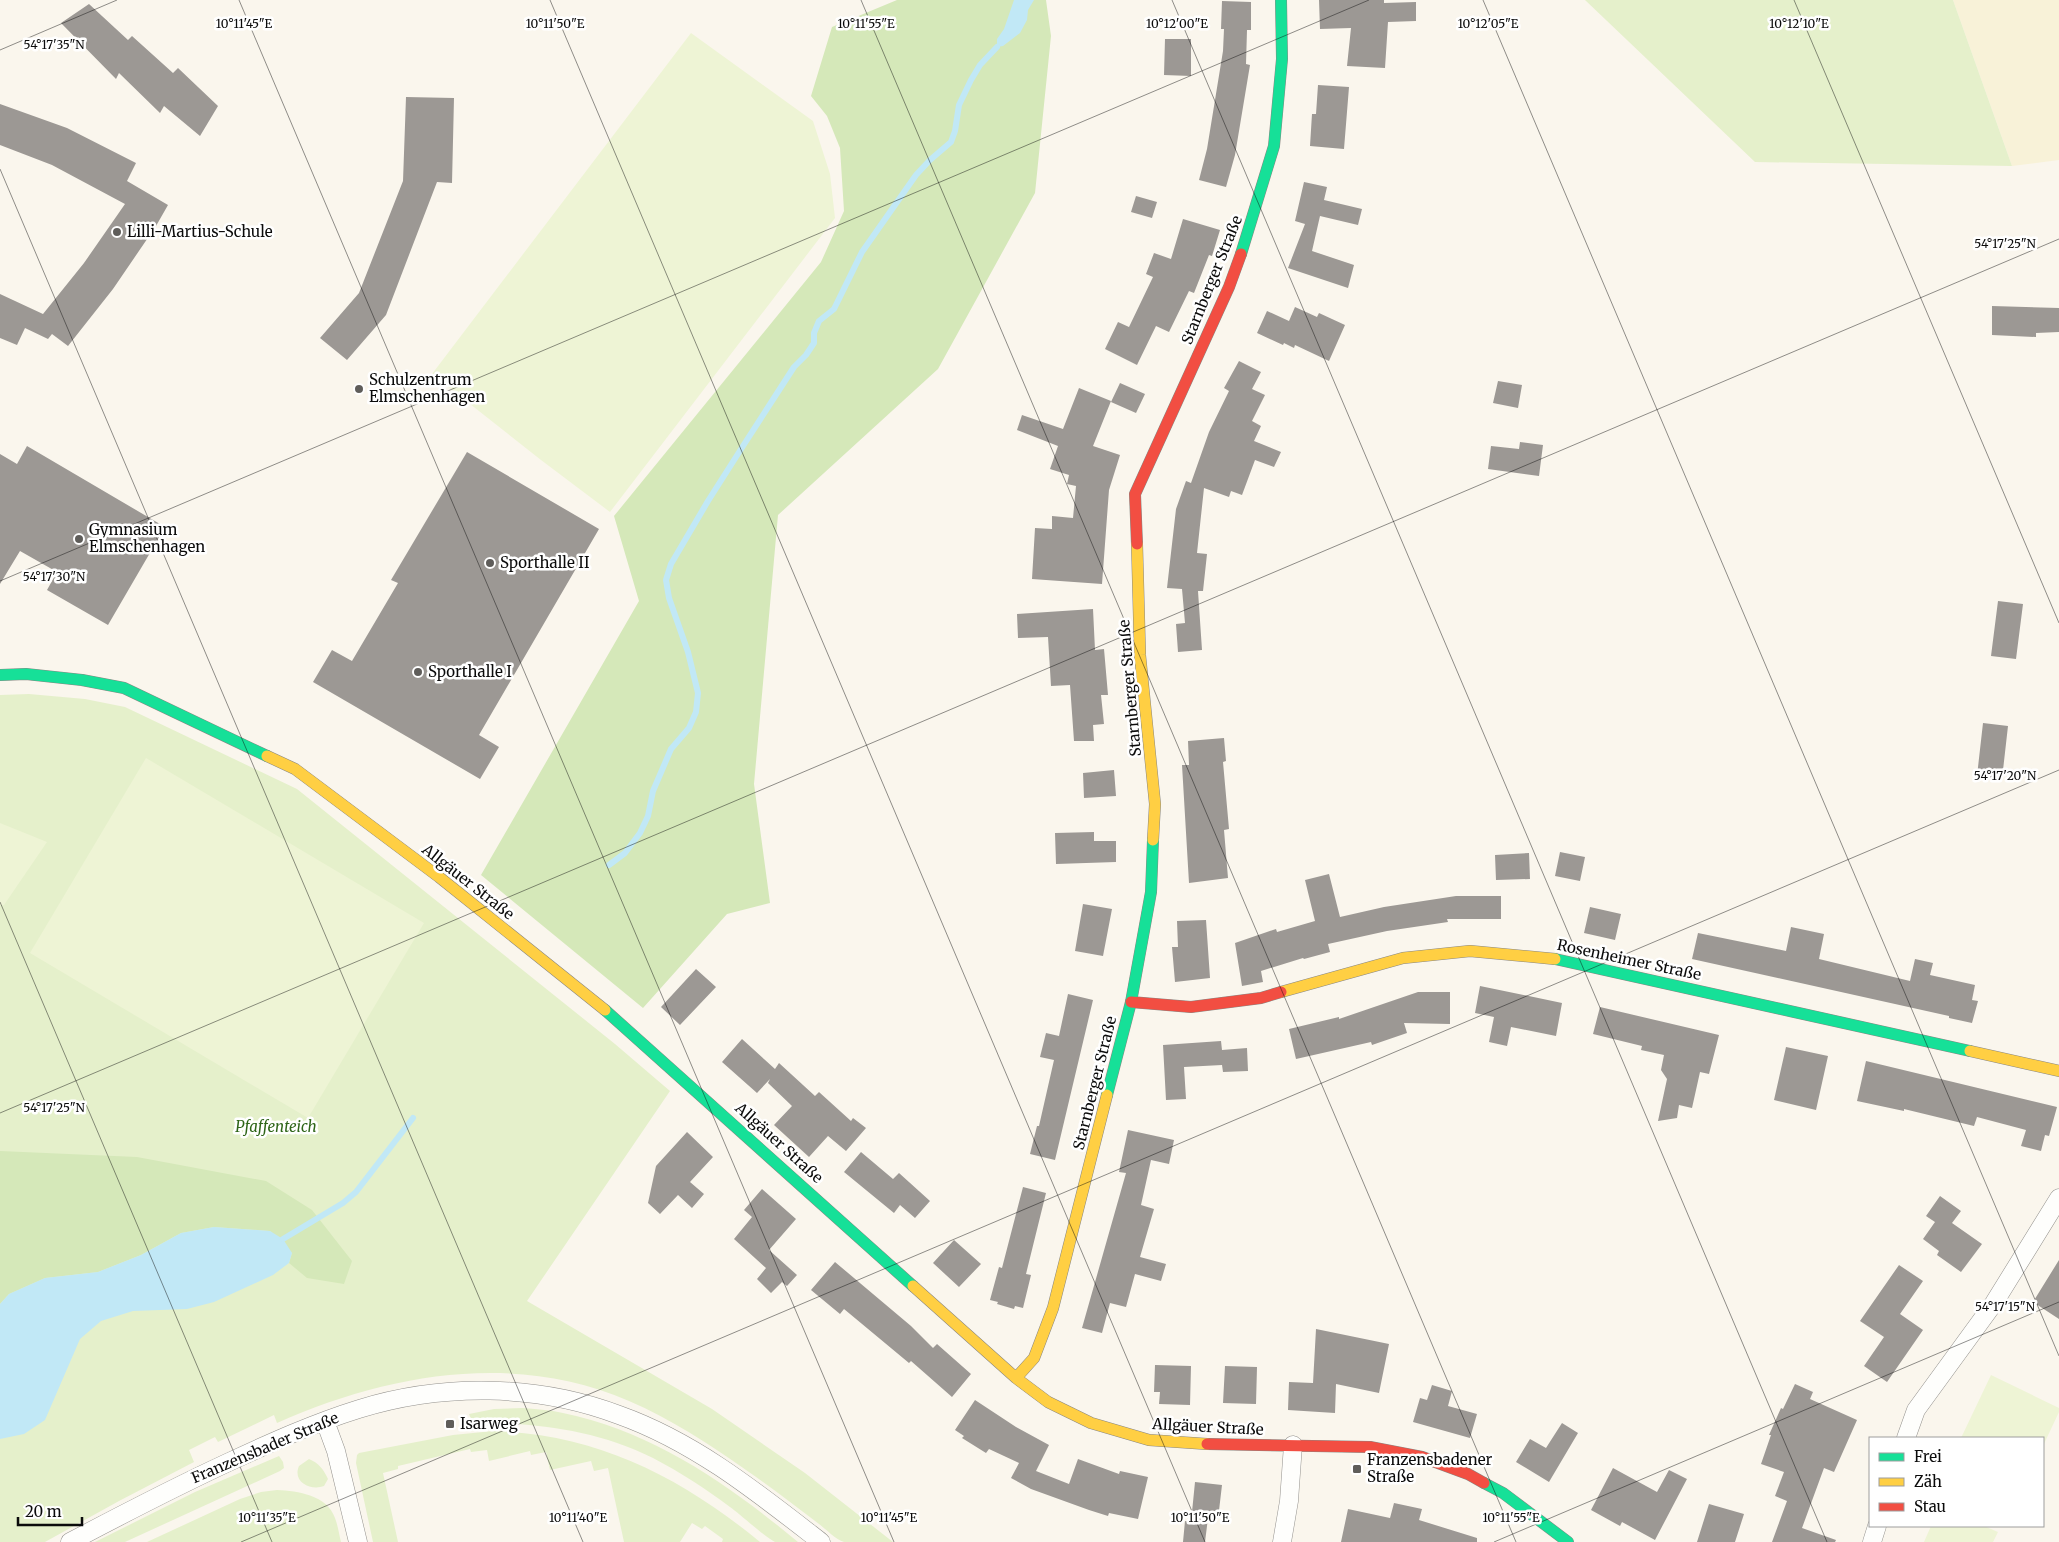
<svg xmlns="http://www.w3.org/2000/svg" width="2059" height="1542" font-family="Merriweather,serif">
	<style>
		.farmland { fill: #f8f2d8 }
		.green { fill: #e5f0cb }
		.forest { fill: #d5e8b9 }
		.pitch { fill: #eef4d5 }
		.water { fill: #c1e8f6 }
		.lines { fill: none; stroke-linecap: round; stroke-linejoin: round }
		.stream { stroke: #c1e8f6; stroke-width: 6 }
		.building { fill: #9c9894 }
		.street-casing { stroke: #93918d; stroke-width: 19 }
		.fast-casing { stroke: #898783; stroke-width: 12 }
		.slow-casing { stroke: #898783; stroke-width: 12 }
		.jam-casing { stroke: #898783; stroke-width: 12 }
		.street { stroke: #fefefc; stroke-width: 18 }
		.fast { stroke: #16e098; stroke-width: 11 }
		.slow { stroke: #ffcf43; stroke-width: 11 }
		.jam { stroke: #f24e42; stroke-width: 11 }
		.ticks { fill: none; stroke: #0b0b0b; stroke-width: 1; stroke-opacity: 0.45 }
		.poi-dot { fill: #5f5d5a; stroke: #fff; stroke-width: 2 }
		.labels { text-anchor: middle; stroke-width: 5; stroke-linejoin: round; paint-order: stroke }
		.poi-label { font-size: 15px; fill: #0b0b0b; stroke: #fff; text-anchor: start }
		.street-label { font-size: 15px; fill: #0b0b0b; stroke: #fff }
		.park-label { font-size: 15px; font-style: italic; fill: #2e6518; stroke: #fff }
		.ticks-label { font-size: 12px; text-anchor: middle; fill: #0b0b0b; stroke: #fff; stroke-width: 5; stroke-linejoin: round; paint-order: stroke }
	</style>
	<rect width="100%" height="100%" fill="#faf6ed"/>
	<path class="farmland" d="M1953,0h106v160l-47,6z"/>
	<path class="green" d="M1585,0h368l59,166 -257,-4z
		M29,694l56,5 40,8 172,82 318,255 55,47 -143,210 185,108 93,64 88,69c-11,0 -40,0 -49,0 -8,-2 -18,-13 -25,-18 -24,-18 -48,-37 -73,-54 -37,-26 -75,-51 -117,-69 -114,-50 -242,-27 -352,22l-3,-8 -56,27 -3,-5 -26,13 5,12 -75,39 -74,41h-45v-847z
		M522,1408c13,1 28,2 41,5 91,19 165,71 235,129 -6,0 -17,0 -23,0 -9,-4 -35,-28 -45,-35 -24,-18 -50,-35 -77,-49 -58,-29 -114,-34 -177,-36l-5,-3 -2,-5 25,-5z
		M493,1431c104,3 188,46 267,111h-38l1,-3 -18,-13 -3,3 -10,-6 -12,19h-56l-16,-74 -14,3 -3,-10 -41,9 -4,-18 -15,3 -1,-4 -41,10 -2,-11 -16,2 -1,-3 -72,17v3l-15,4 15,69h-25l-17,-79 1,-8 2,-2 94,-18z
		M279,1456l4,6 1,6 -4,3 -155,71h-30l100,-50z
		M309,1459c10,4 15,11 19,20l-4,7c-13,5 -32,-4 -25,-20z
		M277,1490c21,1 50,5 58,28 3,8 4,16 6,24h-194l93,-43 21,-7z"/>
	<path class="forest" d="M897,0h149l5,36 -16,157 -97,176 -160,146 -24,269 16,119 -43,11 -84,94 -162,-133 158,-274 -25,-85 207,-254 23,-51 -4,-63 -13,-32 -16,-20 21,-69z
		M0,1151l137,6 129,24 46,29 40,51 -8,23 -37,-6 -18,-15 3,-10 -22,-22 -56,-4 -33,6 -40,22 -43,17 -53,6 -36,16 -9,10z"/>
	<path class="pitch" d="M691,33l122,88 17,53 5,44 -225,294 -69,-52 -109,-86z
		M146,758l278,165 -116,195 -278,-165z
		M0,823l47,19 -43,63h-4z
		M1991,1375l68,33v4l-16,34v-8h-82z
		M1931,1526h53l14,6 -5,10h-69z"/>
	<path class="water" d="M1014,0h20l-6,10 -1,10 -7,13 -17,13 -6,1v-8l7,-10z
		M214,1227l56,4 13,8 9,14 -3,10 -16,12 -59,27 -27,7 -54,2 -32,10 -21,18 -35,81 -21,14 -24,5v-135l9,-10 36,-16 53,-6 43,-17 40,-22z"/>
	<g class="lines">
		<path class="stream" d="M609,865l16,-12 15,-20 8,-17 5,-25 18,-42 18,-21 7,-16 2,-19 -10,-41 -19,-54 -3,-18 5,-16 37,-63 35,-55 51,-79 12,-12 8,-12v-10l5,-12 15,-12 28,-57 54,-77 14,-15 21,-18 4,-11 4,-26 12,-25 9,-15 17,-18
			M283,1239l60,-36 13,-11 57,-74"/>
	</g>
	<path class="building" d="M1319,0h65v3l32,-1v19l-28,1 -3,46 -38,-2 4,-38 -31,1z
		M1222,1l29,1v28h-4l-1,34 4,1 -15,90 -9,32 -27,-7 8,-31 16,-98 1,-22h-3z
		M89,4l39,36 4,-4 41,37 5,-5 40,38 -18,30 -36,-30 -4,7 -41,-40 -3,6 -55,-56z
		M1165,39h26v37l-27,-1z
		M1318,85l31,2 -5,62 -34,-3 2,-32h4z
		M406,97l48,1 -2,85 -15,-1 -51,133 -39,45 -27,-22 39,-45 44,-112z
		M0,104l67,24 69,35 -9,18 41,24 -12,21 -43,63 -45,57 -16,-12 -4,5 -23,-11 -8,17 -17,-7v-44l43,20 41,-51 41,-59 -73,-39 -52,-20z
		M1304,182l23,5 -3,13 38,9 -4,16 -38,-9 -8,35 42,14 -6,23 -60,-20 17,-44 -10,-3z
		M1136,196l21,6 -5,16 -21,-6z
		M1183,219l37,11 -8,26 -3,-1 -15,38 -5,-2 -20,41 -13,-6 -19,39 -32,-16 13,-27 11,5 24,-50 -7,-3 8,-21 17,6z
		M1992,306l67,2v24l-23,1v4l-44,-2z
		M1295,307l22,10 2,-4 26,12 -16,36 -34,-16 -1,3 -10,-5 -1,2 -26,-12 10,-22 22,10z
		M1239,361l22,11 -9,17 13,6 -13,26 9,5 -7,15 27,11 -7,15 -19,-7 -13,35 -11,-4 -2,6 -25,-9 -7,65 10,1 -4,37h-5l4,59 -24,2 -2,-28 9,-1 -3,-34 -15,-1 9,-79 10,-28 5,2 18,-51 20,-41 -5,-3z
		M1498,381l24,4 -4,23 -25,-5z
		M1120,383l25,11 -9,19 -25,-11z
		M1079,388l32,13 -18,45 27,9 -11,35 -7,94 -70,-5 3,-51 17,1v-13l21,2 3,-32 -9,-2 2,-9 -19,-6 8,-23 -41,-16 5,-15 41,14z
		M1520,442l23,3 -4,31 -51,-7 3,-23 28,3z
		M27,446l138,81 -57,98 -61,-35 10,-18 -37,-21 -20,33v-130l17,10z
		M467,452l132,77 -120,206 20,12 -19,32 -167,-97 19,-32 20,11 46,-78 -7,-3z
		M1998,601l25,3 -7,55 -25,-3z
		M1093,609l2,41 9,-1 4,46h-7l3,29 -11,1 1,16h-20l-4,-56 -19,1 -3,-49 -30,1 -1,-24z
		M1983,723l25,3 -6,53 -25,-3z
		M1224,738l2,23 -3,1 6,67 -5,1 4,48 -39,5 -7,-118h7l-1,-24z
		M1114,770l2,26 -32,2 -1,-25z
		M1094,832v9h22v21l-60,2 -1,-31z
		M1560,852l25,5 -5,24 -25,-5z
		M1529,853l1,26 -34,1 -1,-25z
		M1329,874l11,43 44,-10 72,-11h45v23h-54l1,3 -61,9 -59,13 2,8 -26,7 -1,-1 -42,13 2,11 -21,4 -7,-43 41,-14 1,3 38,-11 -10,-41z
		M1083,904l29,5 -9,47 -28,-5z
		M1590,907l31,7 -6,26 -31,-7z
		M1206,920l4,58 -35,4 -3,-35h6l-1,-26z
		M1791,927l33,7 -5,25 91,22 5,-22 18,4 -3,12 45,10 -3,15 6,1 -6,22 -23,-5v-2l-257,-57 6,-26 88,18z
		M696,969l20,18 -36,38 -19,-18z
		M1480,986l82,17 -6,33 -45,-9 -4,19 -18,-4 5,-25 -19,-4z
		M1418,992h32v32l-46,-1 3,10 -35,12 -1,-3 -75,17 -7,-30 50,-12v2z
		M1068,994l25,6 -38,160 -25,-6 7,-28h2l15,-66 -14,-3 6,-24 13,3z
		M1600,1007l119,28 -10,39 -9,-2 -8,36 -13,-3 -2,13 -19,3 9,-42 -6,-9 3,-15 -23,-5 1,-4 -49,-12z
		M742,1039l33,30 4,-6 36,33 4,-4 32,29 2,-3 13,10 -20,23 -18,-15 -19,21 -35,-32 18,-19 -24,-23 2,-4 -13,14 -35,-31z
		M1221,1041l1,9 25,-2 1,23 -25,1 -1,-7 -38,2 2,32 -20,1 -3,-55z
		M1786,1047l42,9 -12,54 -42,-10z
		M1866,1061l191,46 -8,29 -4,-1 -4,16 -20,-5 5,-16 -49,-13 -3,9 -70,-17v2l-47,-10z
		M1128,1130l46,10 -5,24 -18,-4 -10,45 13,4 -14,48 26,7 -5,17 -26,-7 -9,33 -16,-4 -8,30 -20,-5 44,-155 -7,-1z
		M687,1132l26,25 -23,25 14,12 -12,14 -14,-13 -18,19 -12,-11 8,-37z
		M861,1152l32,27 6,-6 31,28 -15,17 -15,-13 -6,8 -50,-41z
		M1023,1187l23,6 -20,81 5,1 -8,33 -8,-2 -1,3 -17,-5 1,-2 -8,-2 9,-33 3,1z
		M762,1189l34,30 -27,31 28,25 -10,11 -5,-4 -11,11 -14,-14 9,-11 -32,-29 18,-22 -8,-7z
		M1940,1196l21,15 -9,12 30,21 -21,28 -24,-17 2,-4 -16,-12 12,-17 -9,-6z
		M954,1240l27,24 -22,23 -26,-24z
		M2059,1260v59l-26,-17z
		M835,1262l76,64 22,22 4,-4 34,30 -19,23 -41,-36 -2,2 -65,-54 -4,5 -29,-24z
		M1899,1265l24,16 -23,33 23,16 -36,52 -23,-16 20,-29 -24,-16z
		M1316,1329l73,15 -10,49 -43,-9 -1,29 -47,-3 1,-28 24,1z
		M1155,1365l36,1 -1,39 -31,-1 1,-12h-6z
		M1225,1366l32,1 -1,37 -33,-1z
		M1795,1384l18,8 -3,7 47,21 -23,52 -10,-4 -22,60 34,12 -1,2h-63l15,-41 -12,-5 9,-24 -23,-8 10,-29h-2l12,-27 2,1z
		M1432,1385l20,6 -4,15 29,8 -7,24 -57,-16 7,-24 7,2z
		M975,1400l41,27 33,18 -13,26 33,13 9,-25 41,15 1,-3 28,6 -10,42 -29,-6 -1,3 -19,-6 -58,-21 -20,-11 8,-15 -30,-14 -3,4 -24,-15 2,-2 -9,-6z
		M1562,1423l16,10 -29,49 -33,-20 14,-23 16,9z
		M1613,1468l44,24 12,-22 18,9 -32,61 -33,-18 -2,4 -29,-16z
		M1195,1482l27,3 -4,34 -10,-1 -3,24h-22l2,-21 6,1z
		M1394,1503l28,6 -3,11 58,18v4h-136l7,-33 42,9z
		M1709,1504l35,10 -9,28h-38z"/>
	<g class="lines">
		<defs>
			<path id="street" d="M325,1421l11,30 22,91
				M1906,1438l10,-28 78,-107 65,-105
				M70,1542c53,-28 105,-55 159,-80 43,-20 85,-39 130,-53 84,-26 178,-25 260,6 76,27 139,78 202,127
				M1282,1542l7,-41 4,-56
				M1872,1542l5,-16"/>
			<path id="fast" d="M1241,254l33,-108 8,-87 -1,-59
				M0,675l26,-1 56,6 42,8 143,68
				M1555,959l415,92
				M605,1010l308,276
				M1107,1095l24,-93 20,-110 2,-52
				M1484,1483l19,10 65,49"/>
			<path id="slow" d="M1137,544l3,111 15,149 -2,36
				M267,756l28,13 144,108 166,133
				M1281,992l122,-34 67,-7 85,8
				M1970,1051l89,20
				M913,1286l103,92 32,24 43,21 58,17 58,4
				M1016,1378l18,-20 19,-50 54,-213"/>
			<path id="jam" d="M1137,544l-2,-50 94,-207 12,-33
				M1131,1002l60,5 70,-9 20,-6
				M1207,1444l163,3 52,10 46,17 16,9"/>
		</defs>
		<use href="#street" class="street-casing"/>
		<use href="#fast" class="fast-casing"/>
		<use href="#slow" class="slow-casing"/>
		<use href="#jam" class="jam-casing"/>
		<use href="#street" class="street"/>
		<use href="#fast" class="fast"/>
		<use href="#slow" class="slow"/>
		<use href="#jam" class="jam"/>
	</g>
	<path class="ticks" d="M239,0l655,1542M550,0l655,1542M861,0l655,1542M1172,0l655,1542M1483,0l576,1356M1794,0l265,623M0,50l117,-50M0,169l583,1373M0,581l1369,-581M0,902l272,640M0,1113l2059,-874M241,1542l1818,-772M1494,1542l565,-240"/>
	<g class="poi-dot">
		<circle cx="117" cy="232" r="5"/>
		<circle cx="359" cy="389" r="5"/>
		<circle cx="79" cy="539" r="5"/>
		<circle cx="490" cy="563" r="5"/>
		<circle cx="418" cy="672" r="5"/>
		<rect x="445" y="1419" width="10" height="10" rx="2.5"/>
		<rect x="1352" y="1464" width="10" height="10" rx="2.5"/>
	</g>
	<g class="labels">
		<g class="poi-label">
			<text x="127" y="237">Lilli-Martius-Schule</text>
			<text x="369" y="385">Schulzentrum<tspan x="369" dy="17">Elmschenhagen</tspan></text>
			<text x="89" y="535">Gymnasium<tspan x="89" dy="17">Elmschenhagen</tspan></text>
			<text x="500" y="568">Sporthalle II</text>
			<text x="428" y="677">Sporthalle I</text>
			<text x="460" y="1429">Isarweg</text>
			<text x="1367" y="1465">Franzensbadener<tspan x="1367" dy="17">Straße</tspan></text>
		</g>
		<g class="street-label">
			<text transform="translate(1212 280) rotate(-68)" y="5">Starnberger Straße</text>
			<text transform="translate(1130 688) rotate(-95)" y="5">Starnberger Straße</text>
			<text transform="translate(468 882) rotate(38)" y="5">Allgäuer Straße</text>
			<text transform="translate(1629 960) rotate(12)" y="5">Rosenheimer Straße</text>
			<text transform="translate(1095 1083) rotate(-76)" y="5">Starnberger Straße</text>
			<text transform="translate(779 1143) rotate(42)" y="5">Allgäuer Straße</text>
			<text transform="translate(1208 1427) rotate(3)" y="5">Allgäuer Straße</text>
			<text transform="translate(265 1448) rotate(-23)" y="5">Franzensbader Straße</text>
		</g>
		<g class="park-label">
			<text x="276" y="1132">Pfaffenteich</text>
		</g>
	</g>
	<g class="ticks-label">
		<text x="244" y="28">10°11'45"E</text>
		<text x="555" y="28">10°11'50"E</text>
		<text x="866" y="28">10°11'55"E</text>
		<text x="1177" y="28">10°12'00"E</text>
		<text x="1488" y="28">10°12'05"E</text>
		<text x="1799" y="28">10°12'10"E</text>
		<text x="54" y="49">54°17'35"N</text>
		<text x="2005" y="248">54°17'25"N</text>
		<text x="54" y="581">54°17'30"N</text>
		<text x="2005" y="780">54°17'20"N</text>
		<text x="54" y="1112">54°17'25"N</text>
		<text x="2005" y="1311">54°17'15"N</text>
		<text x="267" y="1522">10°11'35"E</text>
		<text x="578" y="1522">10°11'40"E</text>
		<text x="889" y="1522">10°11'45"E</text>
		<text x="1200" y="1522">10°11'50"E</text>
		<text x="1511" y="1522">10°11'55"E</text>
	</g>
	<rect x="1869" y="1437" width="175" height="90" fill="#ffffff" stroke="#9d9d9d"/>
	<rect x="1879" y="1453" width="25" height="8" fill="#16e098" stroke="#9d9d9d"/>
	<text x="1914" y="1462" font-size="15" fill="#0b0b0b">Frei</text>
	<rect x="1879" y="1478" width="25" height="8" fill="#ffcf43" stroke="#9d9d9d"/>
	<text x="1914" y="1487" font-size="15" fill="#0b0b0b">Zäh</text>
	<rect x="1879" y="1503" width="25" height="8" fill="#f24e42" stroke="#9d9d9d"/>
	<text x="1914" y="1512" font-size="15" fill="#0b0b0b">Stau</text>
	<path d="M18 1517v8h64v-8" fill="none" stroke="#0b0b0b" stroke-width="2.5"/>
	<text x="25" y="1517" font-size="15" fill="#0b0b0b" stroke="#ffffff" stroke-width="4" paint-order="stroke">20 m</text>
</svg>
